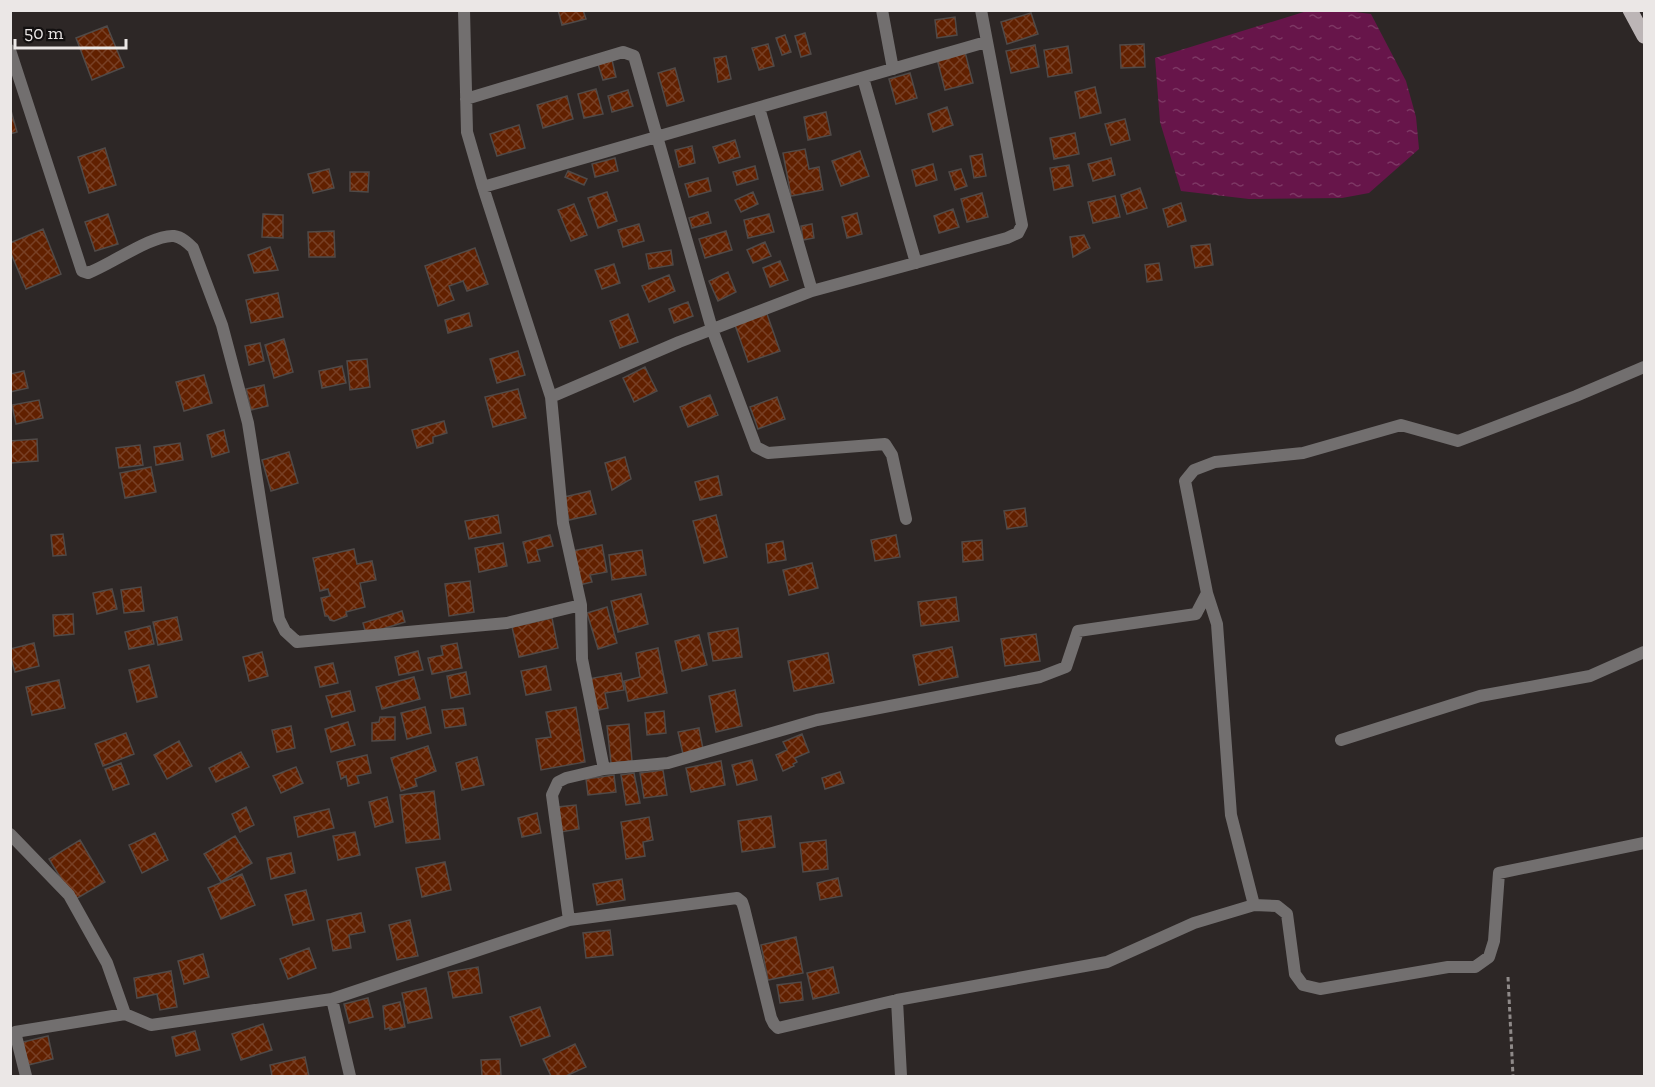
<svg xmlns="http://www.w3.org/2000/svg" width="1655" height="1087" font-family="'Zilla Slab',serif">
	<style>
		.water { fill: url(#water-ripples) }
		.building { fill: url(#building-cross-hatch); stroke: #504a48; stroke-width: 1.5 }
		.lines { fill: none; stroke-linecap: round; stroke-linejoin: round }
		.path { stroke: #8f8a89; stroke-width: 3; stroke-dasharray: 4.5 3; stroke-linecap: butt }
		.minor { stroke: #726f6f; stroke-width: 12 }
		.primary { stroke: #bcb5b6; stroke-width: 15 }
	</style>
	<defs>
		<pattern id="water-ripples" width="26" height="14" patternUnits="userSpaceOnUse" patternTransform="scale(1.5)"><rect width="26" height="14" fill="#67154a"/><path d="M2 4q2-2 4 0t4 0M15 11q2-2 4 0t4 0" fill="none" stroke="#7d3764"/></pattern>
		<pattern id="building-cross-hatch" width="8" height="8" patternUnits="userSpaceOnUse" patternTransform="scale(1.5)"><rect width="8" height="8" fill="#612000"/><path d="M0 0l8 8M0 8l8-8" fill="none" stroke="#784025"/></pattern>
	</defs>
	<rect width="100%" height="100%" fill="#2d2726"/>
	<path class="water" d="M1307,11h41l23,3 35,67 10,36 3,32 -50,44 -27,5 -93,1 -68,-8 -21,-69 -5,-64z"/>
	<path class="building" d="M558,10h25l3,9 -24,6z
		M1031,13l7,21 -31,10 -6,-22z
		M955,17l2,18 -20,3 -2,-18z
		M107,26l17,41 -32,13 -16,-42z
		M805,33l6,21 -10,3 -6,-21z
		M785,35l6,17 -9,3 -6,-17z
		M768,44l6,22 -15,4 -7,-22z
		M1144,44l1,23 -24,1 -1,-23z
		M1035,45l4,22 -28,6 -5,-22z
		M1068,46l4,27 -24,4 -4,-27z
		M965,52l8,31 -28,7 -8,-31z
		M726,56l5,23 -13,3 -4,-24z
		M612,60l4,17 -13,3 -5,-16z
		M675,68l9,33 -17,5 -9,-33z
		M910,73l7,25 -21,6 -7,-25z
		M1095,87l6,26 -21,5 -5,-26z
		M596,89l7,25 -19,4 -6,-24z
		M628,90l5,16 -21,6 -4,-16z
		M567,96l6,23 -30,9 -6,-23z
		M10,107l7,25 -7,2z
		M947,107l6,18 -20,7 -5,-18z
		M826,112l5,23 -23,5 -4,-23z
		M1125,119l5,21 -19,5 -6,-21z
		M519,125l6,23 -28,8 -7,-22z
		M1075,133l4,21 -25,5 -4,-21z
		M735,140l5,17 -21,6 -6,-16z
		M692,146l3,17 -16,4 -4,-17z
		M105,148l11,37 -27,8 -11,-36z
		M805,149l4,20 10,-2 4,23 -32,6 -8,-43z
		M860,151l9,25 -28,10 -9,-25z
		M982,154l4,22 -12,2 -4,-22z
		M615,158l3,13 -23,6 -3,-13z
		M1111,158l4,17 -22,6 -5,-17z
		M933,164l4,16 -21,6 -4,-16z
		M1069,165l4,21 -19,4 -4,-22z
		M755,166l3,13 -21,6 -4,-13z
		M329,169l5,19 -21,5 -5,-19z
		M961,169l6,17 -12,4 -6,-18z
		M568,171l19,8 -3,6 -19,-8z
		M350,172h19l-1,20 -18,-1z
		M708,178l3,13 -22,6 -4,-13z
		M1140,188l7,20 -20,6 -6,-19z
		M607,192l10,29 -19,7 -10,-30z
		M753,192l5,12 -17,8 -6,-12z
		M982,193l6,24 -21,5 -6,-23z
		M1115,196l5,21 -27,6 -5,-21z
		M1181,203l5,18 -18,6 -5,-18z
		M574,204l13,31 -16,6 -13,-31z
		M953,209l6,18 -20,6 -5,-17z
		M708,212l3,11 -19,5 -3,-10z
		M857,213l5,21 -15,4 -5,-21z
		M108,214l10,30 -23,7 -10,-29z
		M263,214l20,1v23l-21,-1z
		M769,214l5,18 -26,6 -4,-18z
		M639,224l5,17 -21,6 -5,-17z
		M812,224l2,14 -11,2 -2,-14z
		M43,229l18,45 -35,15 -16,-38v-8z
		M334,231l1,26h-26l-1,-25z
		M726,231l6,19 -27,8 -6,-19z
		M1084,235l6,13 -17,9 -3,-20z
		M765,242l6,14 -18,7 -6,-13z
		M1210,244l3,21 -18,3 -4,-22z
		M270,247l8,23 -24,3 -6,-18z
		M475,248l13,36 -21,7 -4,-10 -14,5 5,14 -16,6 -13,-40z
		M671,250l2,15 -24,4 -3,-15z
		M780,261l8,19 -18,7 -7,-19z
		M1159,263l3,17 -15,2 -2,-17z
		M614,264l6,19 -18,6 -7,-19z
		M728,272l8,20 -18,9 -9,-20z
		M669,275l6,16 -26,11 -7,-16z
		M278,293l5,24 -32,6 -5,-23z
		M688,302l5,14 -19,7 -5,-14z
		M469,313l3,13 -24,7 -3,-13z
		M628,314l10,28 -18,6 -10,-27z
		M767,314l13,37 -32,11 -13,-37z
		M284,339l9,33 -19,6 -9,-33z
		M260,343l4,18 -15,4 -4,-19z
		M518,351l7,24 -28,8 -7,-24z
		M367,359l3,28 -20,3 -3,-29z
		M342,366l4,17 -24,5 -3,-17z
		M645,367l12,24 -23,11 -11,-24z
		M24,371l4,17 -18,4v-18z
		M204,375l8,28 -28,8 -8,-29z
		M264,385l4,21 -17,4 -5,-21z
		M518,389l8,29 -33,9 -8,-30z
		M710,395l8,20 -30,12 -8,-20z
		M777,397l8,22 -27,10 -8,-22z
		M39,400l4,18 -27,6 -4,-19z
		M444,421l3,12 -14,4v6l-16,5 -5,-18z
		M224,430l5,22 -17,5 -5,-22z
		M37,439l1,22 -27,2 -1,-22z
		M180,443l3,17 -27,5 -2,-18z
		M140,445l3,20 -24,3 -3,-20z
		M289,452l9,31 -27,8 -9,-31z
		M625,457l6,22 -19,11 -7,-27z
		M151,467l5,25 -31,6 -5,-25z
		M718,476l4,19 -22,5 -5,-18z
		M590,491l6,23 -27,6 -5,-23z
		M1025,508l2,18 -20,3 -3,-18z
		M498,515l3,18 -32,6 -4,-18z
		M716,515l11,42 -23,6 -11,-42z
		M63,534l3,21 -13,1 -2,-21z
		M550,535l3,11 -16,4 3,11 -12,2 -5,-21z
		M896,535l4,22 -25,4 -4,-21z
		M982,540l1,20 -20,2 -1,-20z
		M783,541l3,19 -18,3 -2,-19z
		M503,543l4,23 -28,6 -4,-24z
		M602,545l5,27 -17,3 2,7 -13,3 -7,-34z
		M354,549l3,15 15,-3 4,19 -16,3 5,24 -19,5 1,4 -13,5 -4,-1 -2,-4h-3l-4,-18 9,-2 -2,-7 -8,2 -7,-33z
		M642,550l4,25 -34,5 -3,-25z
		M812,563l6,25 -29,7 -6,-25z
		M470,581l4,31 -25,4 -4,-32z
		M141,587l3,24 -20,2 -3,-23z
		M112,589l5,20 -20,5 -4,-21z
		M641,594l7,30 -30,8 -7,-31z
		M956,597l3,24 -38,5 -3,-24z
		M607,607l10,36 -19,6 -11,-36z
		M402,611l3,11 -39,12 -3,-11z
		M73,614l1,20 -20,2 -1,-21z
		M177,617l5,23 -24,5 -5,-23z
		M552,618l6,30 -39,9 -7,-30z
		M150,626l4,18 -25,5 -4,-17z
		M738,628l4,29 -29,4 -5,-28z
		M1036,634l4,27 -35,5 -4,-27z
		M699,635l8,30 -25,6 -7,-30z
		M34,643l5,23 -24,6 -5,-17v-6z
		M457,643l5,25 -30,6 -4,-16 15,-3 -2,-9z
		M952,647l6,30 -39,8 -6,-30z
		M658,648l9,45 -39,8 -4,-20 16,-4 -4,-24z
		M418,651l5,19 -24,5 -4,-18z
		M262,652l6,24 -19,5 -6,-24z
		M828,653l6,30 -40,8 -6,-30z
		M333,663l5,20 -18,4 -5,-20z
		M149,665l8,32 -20,5 -8,-32z
		M546,666l5,24 -25,5 -5,-24z
		M466,672l4,22 -19,4 -4,-22z
		M621,673l3,17 -19,3 3,15 -14,3 -6,-32z
		M414,677l6,22 -38,10 -6,-22z
		M59,680l6,28 -33,7 -6,-28z
		M735,690l7,36 -26,6 -7,-36z
		M350,691l5,20 -23,6 -6,-21z
		M425,707l6,26 -24,6 -6,-26z
		M576,707l9,55 -44,8 -5,-31 15,-2 -5,-25z
		M463,708l3,17 -21,3 -3,-18z
		M664,711l2,22 -19,2 -2,-22z
		M380,717h15v23l-23,1v-18l7,-1z
		M348,722l7,23 -24,7 -6,-23z
		M629,724l3,37 -21,2 -4,-37z
		M291,726l4,22 -18,4 -5,-22z
		M699,728l4,21 -20,5 -5,-22z
		M126,733l8,21 -31,12 -8,-22z
		M802,734l7,18 -14,6 2,4 -4,2 1,2 -11,5 -7,-16 11,-5 -4,-8z
		M179,741l13,25 -25,13 -13,-24z
		M428,746l8,25 -21,8 2,7 -16,5 -10,-33z
		M241,752l8,15 -33,15 -7,-14z
		M367,755l4,18 -14,3 2,7 -11,3 -2,-10 -5,3 -4,-17z
		M477,757l7,28 -22,5 -6,-27z
		M752,760l5,20 -20,5 -5,-20z
		M721,761l4,24 -34,7 -5,-24z
		M121,763l8,21 -16,6 -8,-21z
		M296,767l7,16 -22,10 -8,-17z
		M663,770l4,25 -23,3 -4,-25z
		M840,772l4,11 -19,6 -3,-11z
		M634,773l6,30 -14,2 -5,-30z
		M614,775l2,17 -28,3 -2,-16z
		M434,791l6,48 -34,4 -6,-48z
		M387,797l6,25 -18,5 -6,-25z
		M576,805l3,24 -18,3 -3,-25z
		M246,807l8,18 -14,7 -8,-18z
		M329,809l5,19 -36,9 -4,-20z
		M537,813l4,20 -19,4 -4,-19z
		M771,816l4,31 -33,5 -4,-31z
		M649,817l4,23 -10,2 2,14 -19,3 -5,-37z
		M355,832l5,23 -22,5 -5,-24z
		M155,833l13,27 -26,13 -13,-28z
		M235,836l17,27 -31,19 -17,-28z
		M80,840l25,42 -31,18 -25,-41z
		M826,840l2,29 -25,3 -3,-29z
		M291,853l4,20 -24,6 -4,-21z
		M445,862l6,28 -29,7 -6,-29z
		M242,874l13,31 -34,14 -13,-31z
		M838,878l4,18 -22,4 -3,-17z
		M622,879l3,21 -28,5 -4,-21z
		M306,890l8,30 -21,5 -8,-30z
		M361,913l4,19 -16,3 2,13 -18,3 -6,-31z
		M410,920l8,36 -21,4 -8,-35z
		M610,930l3,25 -27,3 -3,-25z
		M796,937l7,36 -35,7 -7,-35z
		M309,948l7,20 -28,11 -8,-20z
		M203,954l6,23 -25,7 -6,-23z
		M478,967l4,26 -29,5 -5,-26z
		M833,967l6,26 -26,6 -6,-26z
		M171,971l6,36 -17,3 -3,-16 -20,4 -3,-20z
		M801,982l2,18 -23,3 -3,-18z
		M426,988l6,30 -24,5 -6,-30z
		M368,998l5,19 -24,6 -5,-19z
		M400,1002l5,25 -15,3v-2l-5,1 -2,-23z
		M540,1007l10,29 -29,10 -11,-29z
		M263,1024l9,26 -31,10 -9,-26z
		M195,1031l5,19 -24,6 -4,-19z
		M48,1036l5,23 -29,7 -5,-23z
		M575,1044l11,23 -20,9h-15l-8,-17z
		M305,1057l4,19h-37l-2,-11z
		M500,1059l1,17h-19l-1,-16z"/>
	<g class="lines">
		<path class="path" d="M1508,977l5,99"/>
		<path class="minor" d="M882,10l11,59
			M10,50l72,221 6,2c22,-8 65,-39 86,-37 8,1 14,7 19,12l29,77 26,98 31,196 6,12 12,11 210,-19 74,-18
			M863,78l53,185
			M466,99l157,-47 11,4 78,273 44,118 12,6 117,-9 7,11 14,64
			M759,108l53,183
			M483,187l503,-145
			M551,397l128,-55 133,-51 195,-53 11,-5 4,-8 -41,-215
			M1207,593l10,31 14,191 23,90
			M1341,740l139,-44 110,-20 54,-24
			M604,769l64,-6 149,-43 223,-43 26,-10 12,-36 118,-17 11,-21 -22,-112 9,-11 21,-8 88,-9 98,-28 57,16 118,-45 68,-29
			M10,834l59,61 38,68 18,51
			M569,920l168,-22 5,4 2,6 27,110 3,6 4,4 119,-28 210,-38 87,-39 60,-18 23,1 10,8 8,60 8,11 17,4 128,-22h27l14,-10 5,-16 5,-68 145,-30
			M332,999l18,77
			M897,1000l4,76
			M26,1076l-11,-44 110,-18 26,11 181,-26 237,-79 -17,-125 6,-13 8,-4 38,-9 -22,-110 -1,-54 -18,-82 -12,-126 -68,-210 -16,-55 -3,-122"/>
		<path class="primary" d="M1630,10l14,26"/>
	</g>
	<rect width="1655" height="1087" fill="none" stroke="#ebe7e6" stroke-width="24"/>
	<path d="M15 39v9h111v-9" fill="none" stroke="#ebe7e6" stroke-width="3"/>
	<text x="24" y="39" font-size="18" fill="#ebe7e6" stroke="#131010" stroke-width="4.5" paint-order="stroke">50 m</text>
</svg>
